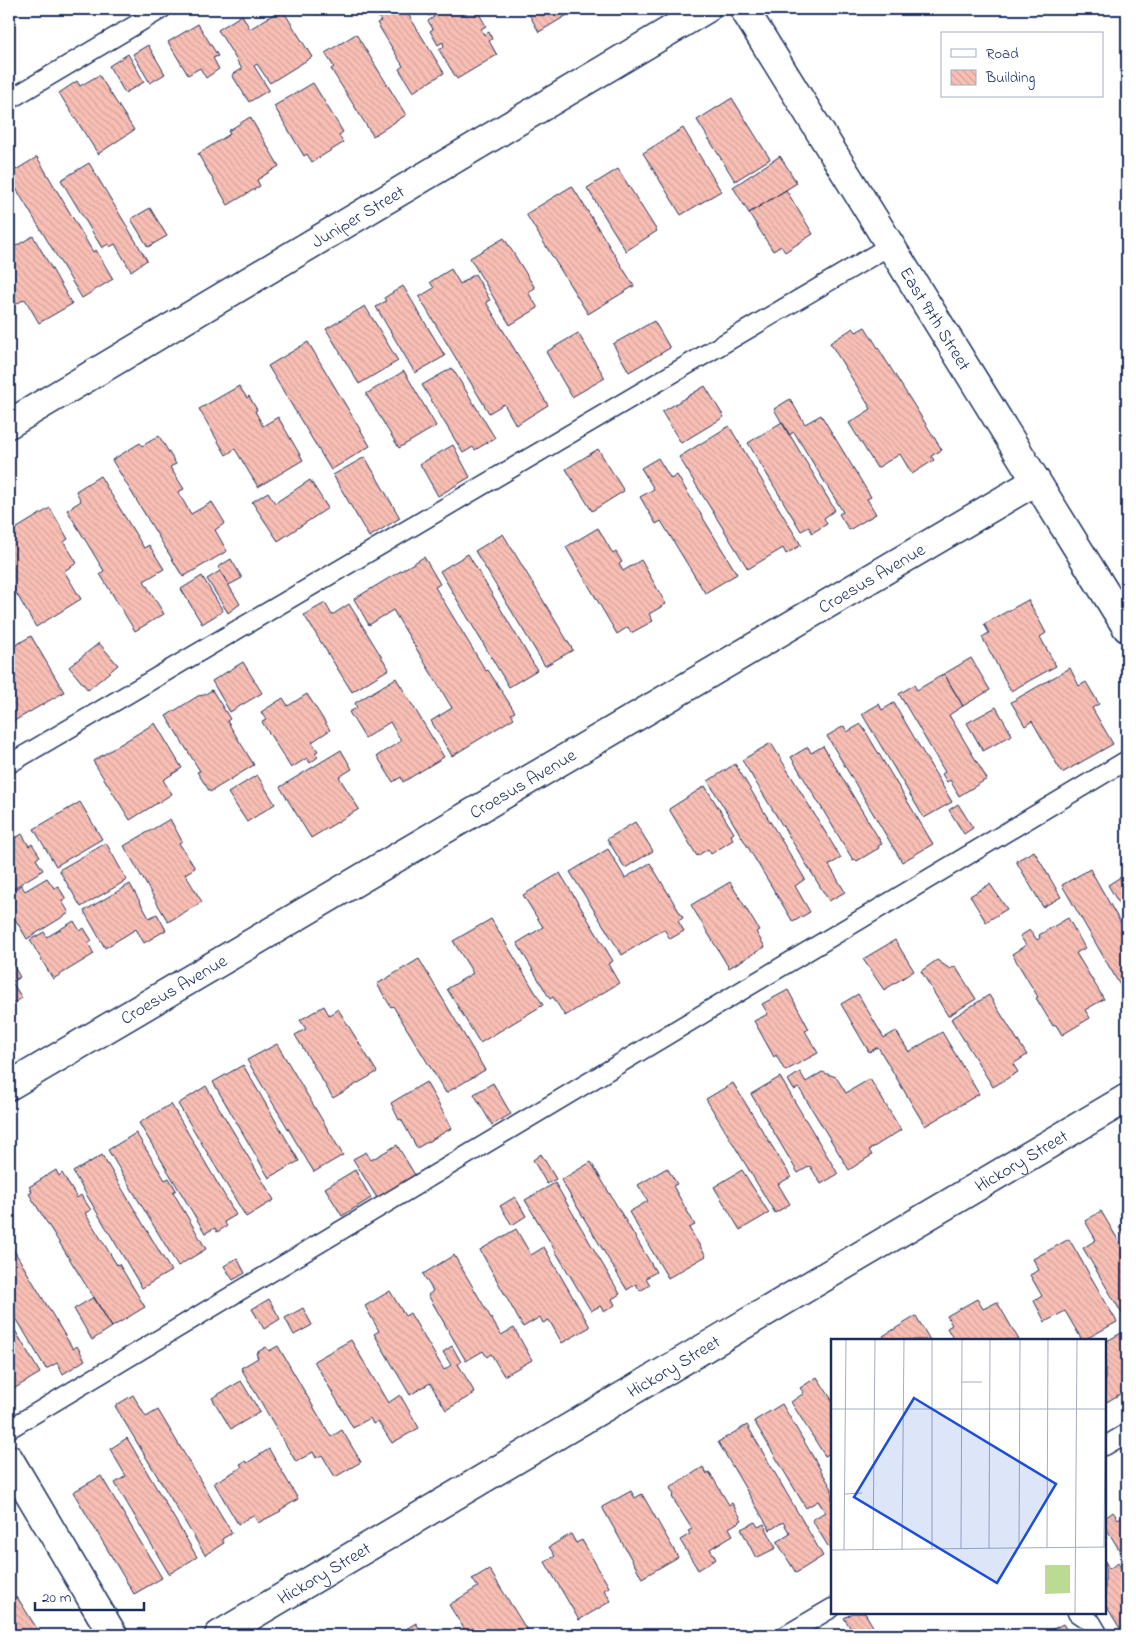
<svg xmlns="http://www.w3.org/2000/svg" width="1136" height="1644" font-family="'Indie Flower',sans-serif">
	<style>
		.building { fill: url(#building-back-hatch); stroke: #1b2f5e }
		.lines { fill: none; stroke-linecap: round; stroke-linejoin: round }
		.lane-casing { stroke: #1b2f5e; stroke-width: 21 }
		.street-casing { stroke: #1b2f5e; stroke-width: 31 }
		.secondary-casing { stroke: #1b2f5e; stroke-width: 31 }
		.lane { stroke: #fff; stroke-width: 18 }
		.street { stroke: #fff; stroke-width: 28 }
		.secondary { stroke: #fff; stroke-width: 28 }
		.labels { text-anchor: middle; stroke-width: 5; stroke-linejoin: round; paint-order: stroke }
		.street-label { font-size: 18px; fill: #1b2f5e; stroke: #fff }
		.inset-road { fill: none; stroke: #a4acbf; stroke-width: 1 }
		.view { fill: #1d4ed8; fill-opacity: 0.15; stroke: #1d4ed8; stroke-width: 2.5 }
		.inset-edge { fill: none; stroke: #1b2f5e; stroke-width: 2.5 }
	</style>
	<defs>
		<pattern id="building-back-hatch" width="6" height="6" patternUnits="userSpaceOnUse" patternTransform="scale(1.25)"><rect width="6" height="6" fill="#f9bfb4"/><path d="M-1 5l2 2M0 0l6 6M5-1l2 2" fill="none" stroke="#d5a49d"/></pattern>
	</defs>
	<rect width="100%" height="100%" fill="#fff"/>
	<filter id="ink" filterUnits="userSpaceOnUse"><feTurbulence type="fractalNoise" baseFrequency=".02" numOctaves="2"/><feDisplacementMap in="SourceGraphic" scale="10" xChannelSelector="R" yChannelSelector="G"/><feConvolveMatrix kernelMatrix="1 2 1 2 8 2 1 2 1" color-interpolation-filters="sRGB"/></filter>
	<g filter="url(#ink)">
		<path class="building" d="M282,9l30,48 -42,26 -13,-19 -3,2 15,24 -20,12 -17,-27 10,-6 -24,-39 24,-15 8,14z
			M313,9h14l-10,6z
			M373,9h32l39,64 -31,19 -14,-23 4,-3 -26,-43 4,-2z
			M425,9h56l-3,3 8,14 -5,3 3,6 5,-3 3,7 -3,2 8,14 -40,24 -18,-29 5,-3 -1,-5 -5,3 -8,-14 3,-2 -5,-8 6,-4 -2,-3 -3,2z
			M526,9h47l1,2 -35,21z
			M198,24l20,32 -5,2 6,11 -13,9 -6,-10 -12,7 -20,-33z
			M356,34l50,81 -33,21 -42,-67 3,-2 -9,-14z
			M148,45l17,29 -15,9 -17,-29z
			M128,54l16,28 -19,11 -16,-27z
			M99,75l35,55 -36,24 -39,-61 18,-12 3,5z
			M313,83l30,49 -4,3 4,8 -31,19 -5,-8 -3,2 -30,-50z
			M732,98l38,61 -35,22 -38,-61z
			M250,117l29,49 -22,14 3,6 -32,19 -30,-51 32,-20 -2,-3z
			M683,128l38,63 -40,24 -38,-62z
			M780,156l17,27 -48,30 -16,-26z
			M37,157l56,95 3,-2 17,29 -31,19 -73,-121v-3z
			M89,163l58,97 -16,11 -16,-27 -5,3 -2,-3 -6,4 -41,-68z
			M618,169l39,62 -31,20 -39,-63z
			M572,186l62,100 -46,28 -62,-100z
			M786,190l27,44 -28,18 -4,-6 -8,5 -24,-38z
			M150,208l17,28 -19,11 -17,-28z
			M33,236l39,68 -33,19 -14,-24 -16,9v-58z
			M504,238l31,50 -7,4 10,16 -28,17 -40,-67z
			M451,269l9,15 15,-10 15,26 -4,2 62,103 -32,20 -12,-21 -15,9 -70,-116 15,-9 -4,-6z
			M403,286l42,70 -30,17 -39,-66 10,-6 -2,-3z
			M365,306l33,55 -39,23 -33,-55z
			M654,321l16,27 -41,24 -16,-28z
			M865,327l77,123 -11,6 3,4 -22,14 -12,-20 -23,14 -28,-45 22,-14 -41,-66 23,-15 3,4z
			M578,333l27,45 -33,19 -26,-45z
			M308,342l62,104 -39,24 -63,-104z
			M452,368l43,70 -20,12 -2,-3 -10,6 -41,-68z
			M404,371l32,55 -37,22 -33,-54z
			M239,386l8,12 2,-2 8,14 -2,1 8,15 15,-9 25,43 -45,27 -23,-38 -9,6 -27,-46z
			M705,386l19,31 -43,26 -19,-31z
			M790,399l15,25 16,-9 50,82 -4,2 9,15 -27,16 -10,-16 4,-2 -49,-80 -5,3 -15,-26z
			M782,422l53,88 -11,8 3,6 -15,9 -3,-6 -8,4 -53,-88z
			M729,426l72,119 -15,9 -3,-6 -35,21 -69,-112z
			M159,436l17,28 -6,3 14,22 -6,3 13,22 21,-12 13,21 -10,7 12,21 -44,26 -71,-117 28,-17 2,3z
			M453,445l17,32 -32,19 -18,-32z
			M598,449l26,42 -32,20 -26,-42z
			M365,457l35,61 -31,19 -36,-62z
			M658,458l13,21 6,-4 60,99 -32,19 -44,-72 -5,3 -16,-27 14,-8 -13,-21z
			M100,476l44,72 5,-3 15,24 -20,12 20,33 -29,17 -35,-57 4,-3 -37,-61 14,-9 -5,-10z
			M310,480l18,28 -50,33 -26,-39 16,-10 7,11z
			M50,508l18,31 -4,3 13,21 -13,8 17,28 -45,28 -27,-46v-48z
			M598,528l15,26 3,-2 6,10 -3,2 4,7 18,-11 25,44 -17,10 4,7 -22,12 -3,-6 -11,7 -51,-87z
			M503,534l70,116 -28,16 -70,-115z
			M468,554l69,116 -28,17 -69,-116z
			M424,557l16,27 -5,3 51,84 2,-1 27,42 -4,2 3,4 -62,38 -21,-35 21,-13 -59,-98 -24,15 -15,-26z
			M231,559l11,19 -13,7 -11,-18z
			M220,571l20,33 -12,9 -21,-34z
			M202,576l21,35 -21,13 -21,-35z
			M1028,600l18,33 -6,4 16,29 -45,25 -29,-54 7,-4 -5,-9z
			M325,603l7,12 17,-11 40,65 -37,23 -48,-77z
			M31,636l33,56 -55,32v-75z
			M99,643l19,22 -30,25 -19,-23z
			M971,658l19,32 -27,16 -19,-32z
			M243,662l19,31 -32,19 -18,-31z
			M1070,668l9,18 7,-4 13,22 -7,4 21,36 -51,29 -30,-52 -7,5 -14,-24z
			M944,674l19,32 -14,9 38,64 -28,17 -9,-16 -3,2 -5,-8 3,-2 -46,-78 15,-9 3,5z
			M396,678l48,79 -41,25 -2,-5 -8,5 -16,-26 24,-15 -11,-19 -25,16 -16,-26 8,-4 -2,-5z
			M212,690l18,29 -3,2 27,44 -44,27 -13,-20 3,-1 -34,-55 32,-20 6,-1z
			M307,694l23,36 -18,12 6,9 -3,2 3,4 -8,6 -3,-5 -16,10 -29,-46 4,-2 -5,-8 22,-14 5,8z
			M894,703l58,99 -28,16 -62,-104 17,-10 3,6z
			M996,707l16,28 -29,16 -16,-28z
			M155,723l27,45 -19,12 9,14 -42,26 -37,-59z
			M861,724l72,120 -31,18 -75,-126 17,-10 3,6z
			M771,743l70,115 -12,7 16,27 -16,9 -87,-141z
			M823,746l59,98 -4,2 1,2 -22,13 -2,-2 -2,1 -62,-103 17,-10 3,6z
			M341,750l11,19 -13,8 20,32 -48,29 -31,-51z
			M735,764l70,115 -10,7 15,26 -17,10 -85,-141z
			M257,775l18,29 -28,18 -19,-29z
			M705,786l29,47 -3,2 2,5 -22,14 -3,-5 -11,7 -28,-47z
			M80,802l22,37 -46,27 -22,-37z
			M958,804l15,24 -9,6 -15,-24z
			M170,819l12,22 -3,2 16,25 -10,6 17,28 -34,20 -44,-76z
			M635,822l18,29 -28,17 -18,-29z
			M22,834l7,12 3,-2 8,12 -4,3 7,11 -34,21v-49z
			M106,843l21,37 -46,27 -22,-37z
			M608,849l17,29 25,-15 33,55 -5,3 6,10 -14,8 -6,-10 -42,26 -52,-83z
			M1034,851l27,46 -18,10 -27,-46z
			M1090,869l37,65v59l-2,1 -63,-109z
			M560,873l53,88 -5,3 11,19 -54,33 -12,-19 -3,2 -33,-56 26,-16 -20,-32z
			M1127,873v44l-19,-32z
			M47,878l7,10 4,-2 8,13 -4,2 7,12 -42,26 -18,-30v-7l4,-3 -4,-6 12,-8 4,6z
			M730,882l29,48 -3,2 9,15 -36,21 -38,-63z
			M130,884l19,34 8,-4 9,16 -22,13 -8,-14 -31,19 -21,-37z
			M990,884l17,25 -21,13 -16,-26z
			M1068,918l17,30 -9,5 28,46 -19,11 5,8 -28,17 -6,-10 -3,1 -17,-28 2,-1 -26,-43 14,-9 -6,-9 10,-6 7,10 3,-2 -1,-3z
			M491,919l52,86 -63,38 -33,-54 26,-16 -20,-32z
			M74,921l6,10 4,-3 8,13 -4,2 6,11 -41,25 -23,-39 14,-8 3,5z
			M895,940l19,31 -30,19 -21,-31z
			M9,958l11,19 -8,5 10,16 -13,8z
			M419,959l66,111 -39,23 -53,-87 -2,1 -14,-23z
			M937,960l13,9 5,-3 21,33 -28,17 -27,-45z
			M788,990l21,39 -4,2 13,22 -33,18 -9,-16 -2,2 -20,-36 14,-7 -6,-10z
			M858,994l26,44 12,-7 13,21 33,-20 37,62 -54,32 -47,-79 -9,5 -28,-48z
			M989,995l38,60 -14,9 5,8 -25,15 -42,-68z
			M324,1006l5,9 9,-6 39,63 -44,26 -38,-63 11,-6 -6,-9z
			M277,1044l66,111 -29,17 -67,-112z
			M243,1065l56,96 -30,17 -56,-96z
			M800,1072l6,10 16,-10 14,5 10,16 24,-14 31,51 -32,20 3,5 -23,15 -50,-82 -5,2 -6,-10z
			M780,1077l58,97 -17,10 -11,-18 -12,7 -47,-79z
			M426,1082l26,46 -35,20 -16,-29 -2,1 -8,-17z
			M493,1083l18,31 -19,11 -18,-31z
			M733,1083l58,94 -13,7 12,20 -15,9 -69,-114z
			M206,1086l68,114 -28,17 -68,-113z
			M171,1104l65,111 -12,7 3,4 -10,6 -2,-4 -10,5 -66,-110z
			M136,1133l29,47 4,-2 7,12 -3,2 33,57 -28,17 -70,-116z
			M397,1145l18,30 -38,23 -24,-39 13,-7 5,8z
			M541,1154l15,25 -9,5 -14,-24z
			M102,1155l69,116 -29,17 -69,-116z
			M591,1162l65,110 -10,6 4,7 -10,6 -4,-7 -9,6 -66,-110z
			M667,1168l10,16 -4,2 22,39 -6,3 17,28 -38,22 -39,-66 19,-11 -10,-16z
			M56,1170l3,6 3,-3 15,25 4,-3 10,15 -6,3 32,52 2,-1 26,43 -33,20 -83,-133 3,-2 -3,-5z
			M355,1170l16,28 -29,18 -17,-28z
			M742,1170l27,43 -29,17 -26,-43z
			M555,1183l65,111 -8,5 3,6 -11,7 -4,-6 -9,5 -66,-111z
			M1127,1196v16l-7,-12z
			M515,1197l11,19 -14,9 -12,-19z
			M1101,1211l26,44v67l-44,-74 13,-8 -11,-19z
			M1127,1222v19l-8,-14z
			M516,1229l15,26 13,-8 46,80 -28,16 -13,-23 -6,3 -3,-6 -17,10 -43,-77z
			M1069,1239l48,83 -33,18h-2l-17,-29 -20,11 -11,-21 8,-5 -12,-21 9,-5 -6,-11z
			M9,1242l64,107 4,-3 8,14 -22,14 -6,-11 -11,6 -37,-63z
			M454,1255l47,80 13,-7 18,32 -28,16 -13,-22 -4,3 -4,-6 -17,10 -38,-66 5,-4 -10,-17z
			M237,1258l8,15 -12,7 -9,-14z
			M390,1291l15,25 5,-3 34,57 7,-5 -8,-13 9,-6 9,16 -3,2 17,29 -29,17 -16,-27 -20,12 -36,-61 5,-3 -14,-25z
			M94,1297l18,30 -20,13 -18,-31z
			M269,1299l11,20 -16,10 -12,-20z
			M977,1299l6,10 14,-7 22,38h-65l-7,-12 5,-3 -5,-9z
			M303,1308l9,17 -18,10 -9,-17z
			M916,1316l14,24h-44l-3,-4z
			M9,1320l31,53 -30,18 -1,-3z
			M1123,1332l4,7v51l-22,13v-61z
			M351,1340l37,63 12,-8 19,33 -27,15 -14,-22 -5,3 -3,-6 -17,10 -39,-67z
			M278,1346l53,91 11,-7 19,32 -26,15 -13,-22 -6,3 -3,-6 -17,10 -55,-94 17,-10 -2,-5 10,-6 3,4z
			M817,1377l15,23v52l-7,4 -34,-54 13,-9 -4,-5z
			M241,1381l19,31 -29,17 -19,-31z
			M133,1395l13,22 12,-7 74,123 -10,6 2,4 -19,12 -90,-149z
			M782,1404l50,85 -1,62 -19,-31 13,-8 -7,-11 -12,7 -52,-87z
			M747,1425l76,131 -27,17 -19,-31 13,-8 -7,-12 -13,8 -52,-88z
			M127,1438l70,119 -28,17 -54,-91 11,-7 -16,-27z
			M269,1449l29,50 -18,11 1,1 -23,12 -5,-8 -15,9 -24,-41 28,-16 -2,-3 6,-3 1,2z
			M703,1467l4,7 3,-1 19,32 3,-2 10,17 -13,8 4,7 -23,14 6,10 -18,11 -18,-30 10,-6 -2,-3 4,-2 -20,-32 2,-2 -4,-7z
			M101,1476l61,102 -28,16 -61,-102z
			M631,1491l4,7 7,-4 36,63 -36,21 -40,-71z
			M1113,1512l5,7 9,-6v50l-22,-37v-8z
			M755,1522l3,5 6,-3 12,24 -20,10 -15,-29z
			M571,1534l5,9 6,-3 27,47 -5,3 7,11 -32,19 -34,-58 10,-6 -6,-9z
			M1105,1561l4,8 9,-6 9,15v57h-3l-19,-31z
			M489,1569l41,66h-62l-19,-30 29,-18 -6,-8z
			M17,1597l24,38h-32v-33z
			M853,1613h12l13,22h-23l-11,-17z
			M416,1623l7,12h-27z
			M1063,1624l7,11h-28z"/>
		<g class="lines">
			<defs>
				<path id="lane" d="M9,100l153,-91
					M9,764l882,-519
					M9,1429l1118,-669
					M1105,1446l22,-13
					M1077,1613l15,10 7,12
					M786,1635l46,-27"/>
				<g id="street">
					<path id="s1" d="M9,424l697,-415"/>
					<path id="s2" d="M9,1086l1027,-605"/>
					<path d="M9,1459l104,176"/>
					<path id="s3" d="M219,1635l908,-537"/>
				</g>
				<g id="secondary">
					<path id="s4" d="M744,9l383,619"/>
				</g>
			</defs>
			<use href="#lane" class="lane-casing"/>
			<use href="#street" class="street-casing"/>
			<use href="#secondary" class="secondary-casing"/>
			<use href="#lane" class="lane"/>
			<use href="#street" class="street"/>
			<use href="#secondary" class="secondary"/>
		</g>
	</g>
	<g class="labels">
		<g class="street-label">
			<text dy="6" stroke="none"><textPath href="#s1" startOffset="406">Juniper Street</textPath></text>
			<text dy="6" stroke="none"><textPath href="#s4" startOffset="364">East 97th Street</textPath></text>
			<text dy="6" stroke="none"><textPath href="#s2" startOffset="1001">Croesus Avenue</textPath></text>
			<text dy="6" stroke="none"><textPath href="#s2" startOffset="596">Croesus Avenue</textPath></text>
			<text dy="6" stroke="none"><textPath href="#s2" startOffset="191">Croesus Avenue</textPath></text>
			<text dy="6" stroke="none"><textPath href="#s3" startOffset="932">Hickory Street</textPath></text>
			<text dy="6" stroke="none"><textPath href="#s3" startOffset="528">Hickory Street</textPath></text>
			<text dy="6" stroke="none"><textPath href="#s3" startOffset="122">Hickory Street</textPath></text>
		</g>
	</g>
	<g transform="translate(831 1339)">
		<rect width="275" height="275" fill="#fff"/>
		<path d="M214,226h25v28l-25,1z" fill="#bbdb94"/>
		<path class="inset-road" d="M131,43h20M0,70h275M14,155l17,-1M273,208l2,-208M158,209l1,-209M188,209l1,-209M216,209l1,-209M101,210v-210M130,210l1,-210M0,211l275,-3M13,211l2,-211M42,211l2,-211M71,211l2,-211M244,275l2,-275"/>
		<path class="view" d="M83,59l142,86 -59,99 -143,-86z"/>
		<rect width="275" height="275" class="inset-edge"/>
	</g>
	<rect width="1136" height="1644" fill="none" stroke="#fff" stroke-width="30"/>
	<rect x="15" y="15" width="1106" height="1614" fill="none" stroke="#1b2f5e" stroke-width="2" filter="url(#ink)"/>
	<rect x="941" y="32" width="162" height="65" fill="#ffffff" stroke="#a4acbf"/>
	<rect x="951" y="49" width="25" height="8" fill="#ffffff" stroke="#a4acbf"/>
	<text x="986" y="58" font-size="15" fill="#1b2f5e">Road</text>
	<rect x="951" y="70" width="25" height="15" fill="url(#building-back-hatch)" stroke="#a4acbf"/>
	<text x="986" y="82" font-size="15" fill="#1b2f5e">Building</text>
	<path d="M35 1602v8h109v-8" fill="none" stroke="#1b2f5e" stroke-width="2.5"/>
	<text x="42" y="1602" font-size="15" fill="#1b2f5e" stroke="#ffffff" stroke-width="4" paint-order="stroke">20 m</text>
</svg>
